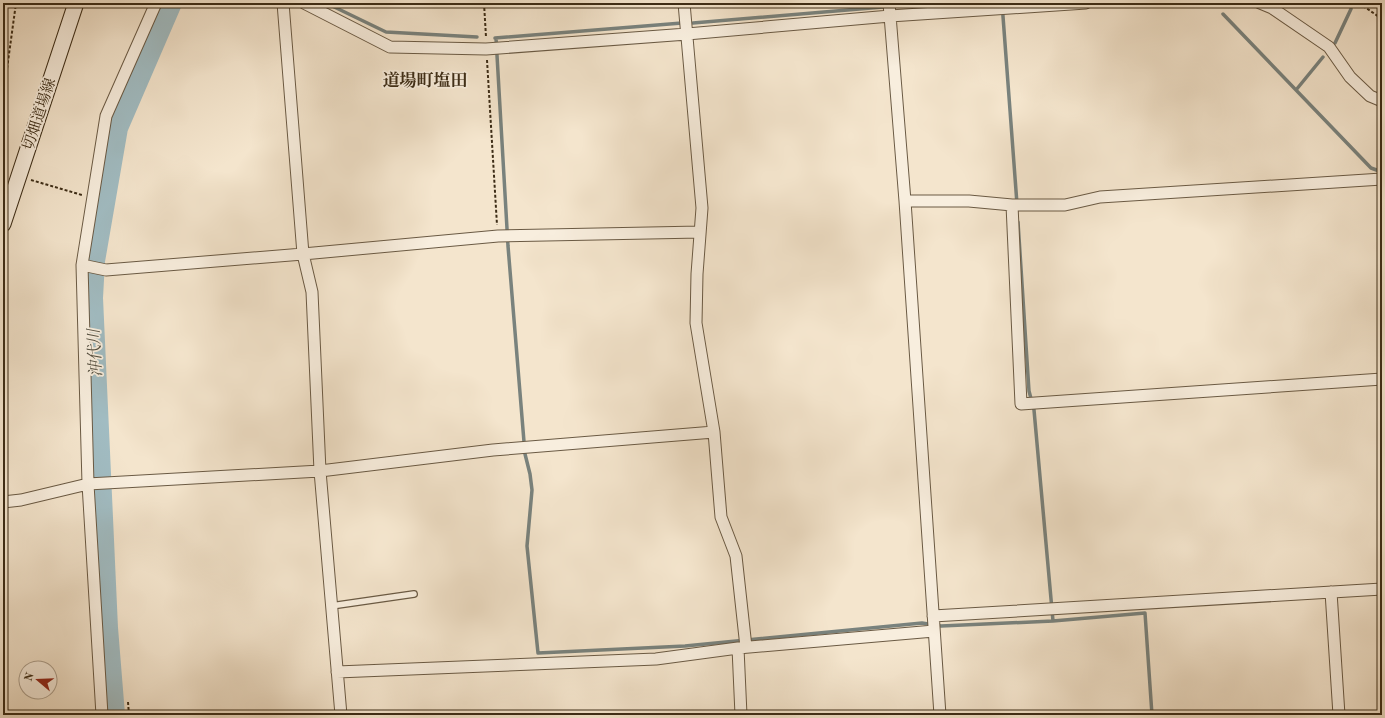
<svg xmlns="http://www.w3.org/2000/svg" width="1385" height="718" font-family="'Old Standard TT','Noto Serif JP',serif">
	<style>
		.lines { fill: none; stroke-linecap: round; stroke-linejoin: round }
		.stream { stroke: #79827d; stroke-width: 3.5 }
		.river { stroke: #a1bcc2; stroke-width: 22 }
		.service-casing { stroke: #6a5a44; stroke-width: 8 }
		.minor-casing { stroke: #6a5a44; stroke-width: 13 }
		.secondary-casing { stroke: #3c2c16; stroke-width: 17 }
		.path { stroke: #3c2c16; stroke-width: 2; stroke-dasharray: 3 2; stroke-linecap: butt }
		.service { stroke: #f8eede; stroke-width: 5.5 }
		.minor { stroke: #f8eede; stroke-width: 11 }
		.secondary { stroke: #f8eede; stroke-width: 15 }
		.labels { text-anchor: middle; stroke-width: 3.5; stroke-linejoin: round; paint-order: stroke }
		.street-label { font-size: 15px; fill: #3c2c16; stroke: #f8eede }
		.water-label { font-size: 16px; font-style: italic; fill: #555041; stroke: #f8eede }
		.quarter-label { font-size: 17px; font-weight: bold; fill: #3c2c16; stroke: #f8eede }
	</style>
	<rect width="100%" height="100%" fill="#f4e5cd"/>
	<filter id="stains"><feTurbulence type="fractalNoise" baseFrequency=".005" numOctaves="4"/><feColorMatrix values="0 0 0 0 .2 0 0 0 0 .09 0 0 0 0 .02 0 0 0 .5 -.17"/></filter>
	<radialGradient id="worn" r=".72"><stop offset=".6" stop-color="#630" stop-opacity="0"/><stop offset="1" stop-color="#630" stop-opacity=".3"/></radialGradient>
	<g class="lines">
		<path class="stream" d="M326,3l60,29 91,5
			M1002,3l15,201
			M896,5l28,-2
			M1223,14l148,154 11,4
			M693,23l190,-16
			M495,38l187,-15
			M496,38l12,208 17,208 5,20 2,16 -5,56 11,107 147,-7 237,-23 19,3 112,-5 92,-8 7,102
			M1335,43l16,-34
			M1296,90l27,-33
			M1018,222l11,169 5,19 19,211"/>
		<path class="river" d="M114,715l-7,-87 -15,-330 2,-37 23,-133 54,-125"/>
		<defs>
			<path id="service" d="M331,606l83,-12"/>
			<path id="minor" d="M283,3l20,251 9,38 8,179 21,244
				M304,3l86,44 96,2 201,-15 203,-18 196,-13
				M684,3l18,205 -5,66 -1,49 18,109 7,85 15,39 10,91
				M889,3l16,198 35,514
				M1260,3l12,5 57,39 21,30 20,19 12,5
				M905,201h64l43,4h53l35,-8 282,-18
				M1012,205l9,199 361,-25
				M82,265l24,5 197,-16 195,-18 202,-4
				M3,502l18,-2 67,-16 232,-13 173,-21 221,-18
				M1331,592l8,123
				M933,616l449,-27
				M738,648l3,67
				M337,672l319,-13 82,-11 196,-17
				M102,715l-14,-231 -6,-219 24,-149 50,-113"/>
			<path id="secondary" d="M3,224l73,-221"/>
		</defs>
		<use href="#service" class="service-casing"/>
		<use href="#minor" class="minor-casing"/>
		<use href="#secondary" class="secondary-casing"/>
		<path class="path" d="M484,3l2,34
			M1359,3l23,16
			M487,60l10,165
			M3,98l13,-95
			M31,180l51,15
			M128,702l1,13"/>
		<use href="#service" class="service"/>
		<use href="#minor" class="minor"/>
		<use href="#secondary" class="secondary"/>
	</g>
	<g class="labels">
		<g class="street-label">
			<text transform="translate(39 114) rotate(-72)" y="5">切畑道場線</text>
		</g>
		<g class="water-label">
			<text transform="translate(94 353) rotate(-93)" y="6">沖代川</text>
		</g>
		<g class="quarter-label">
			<text x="425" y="86">道場町塩田</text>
		</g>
	</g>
	<rect width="1385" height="718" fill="none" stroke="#f4e5cd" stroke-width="16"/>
	<rect x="4" y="4" width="1377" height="710" fill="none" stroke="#3c2c16" stroke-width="2"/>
	<rect x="8" y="8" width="1369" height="702" fill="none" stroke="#3c2c16"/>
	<g transform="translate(38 680) rotate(289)"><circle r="19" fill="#f8eede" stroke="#ada08e"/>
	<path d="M0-3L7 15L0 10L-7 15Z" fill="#8f2418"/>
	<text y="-6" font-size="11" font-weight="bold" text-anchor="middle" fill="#3c2c16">N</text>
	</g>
	<rect width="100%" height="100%" filter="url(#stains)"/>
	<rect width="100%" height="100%" fill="url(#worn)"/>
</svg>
